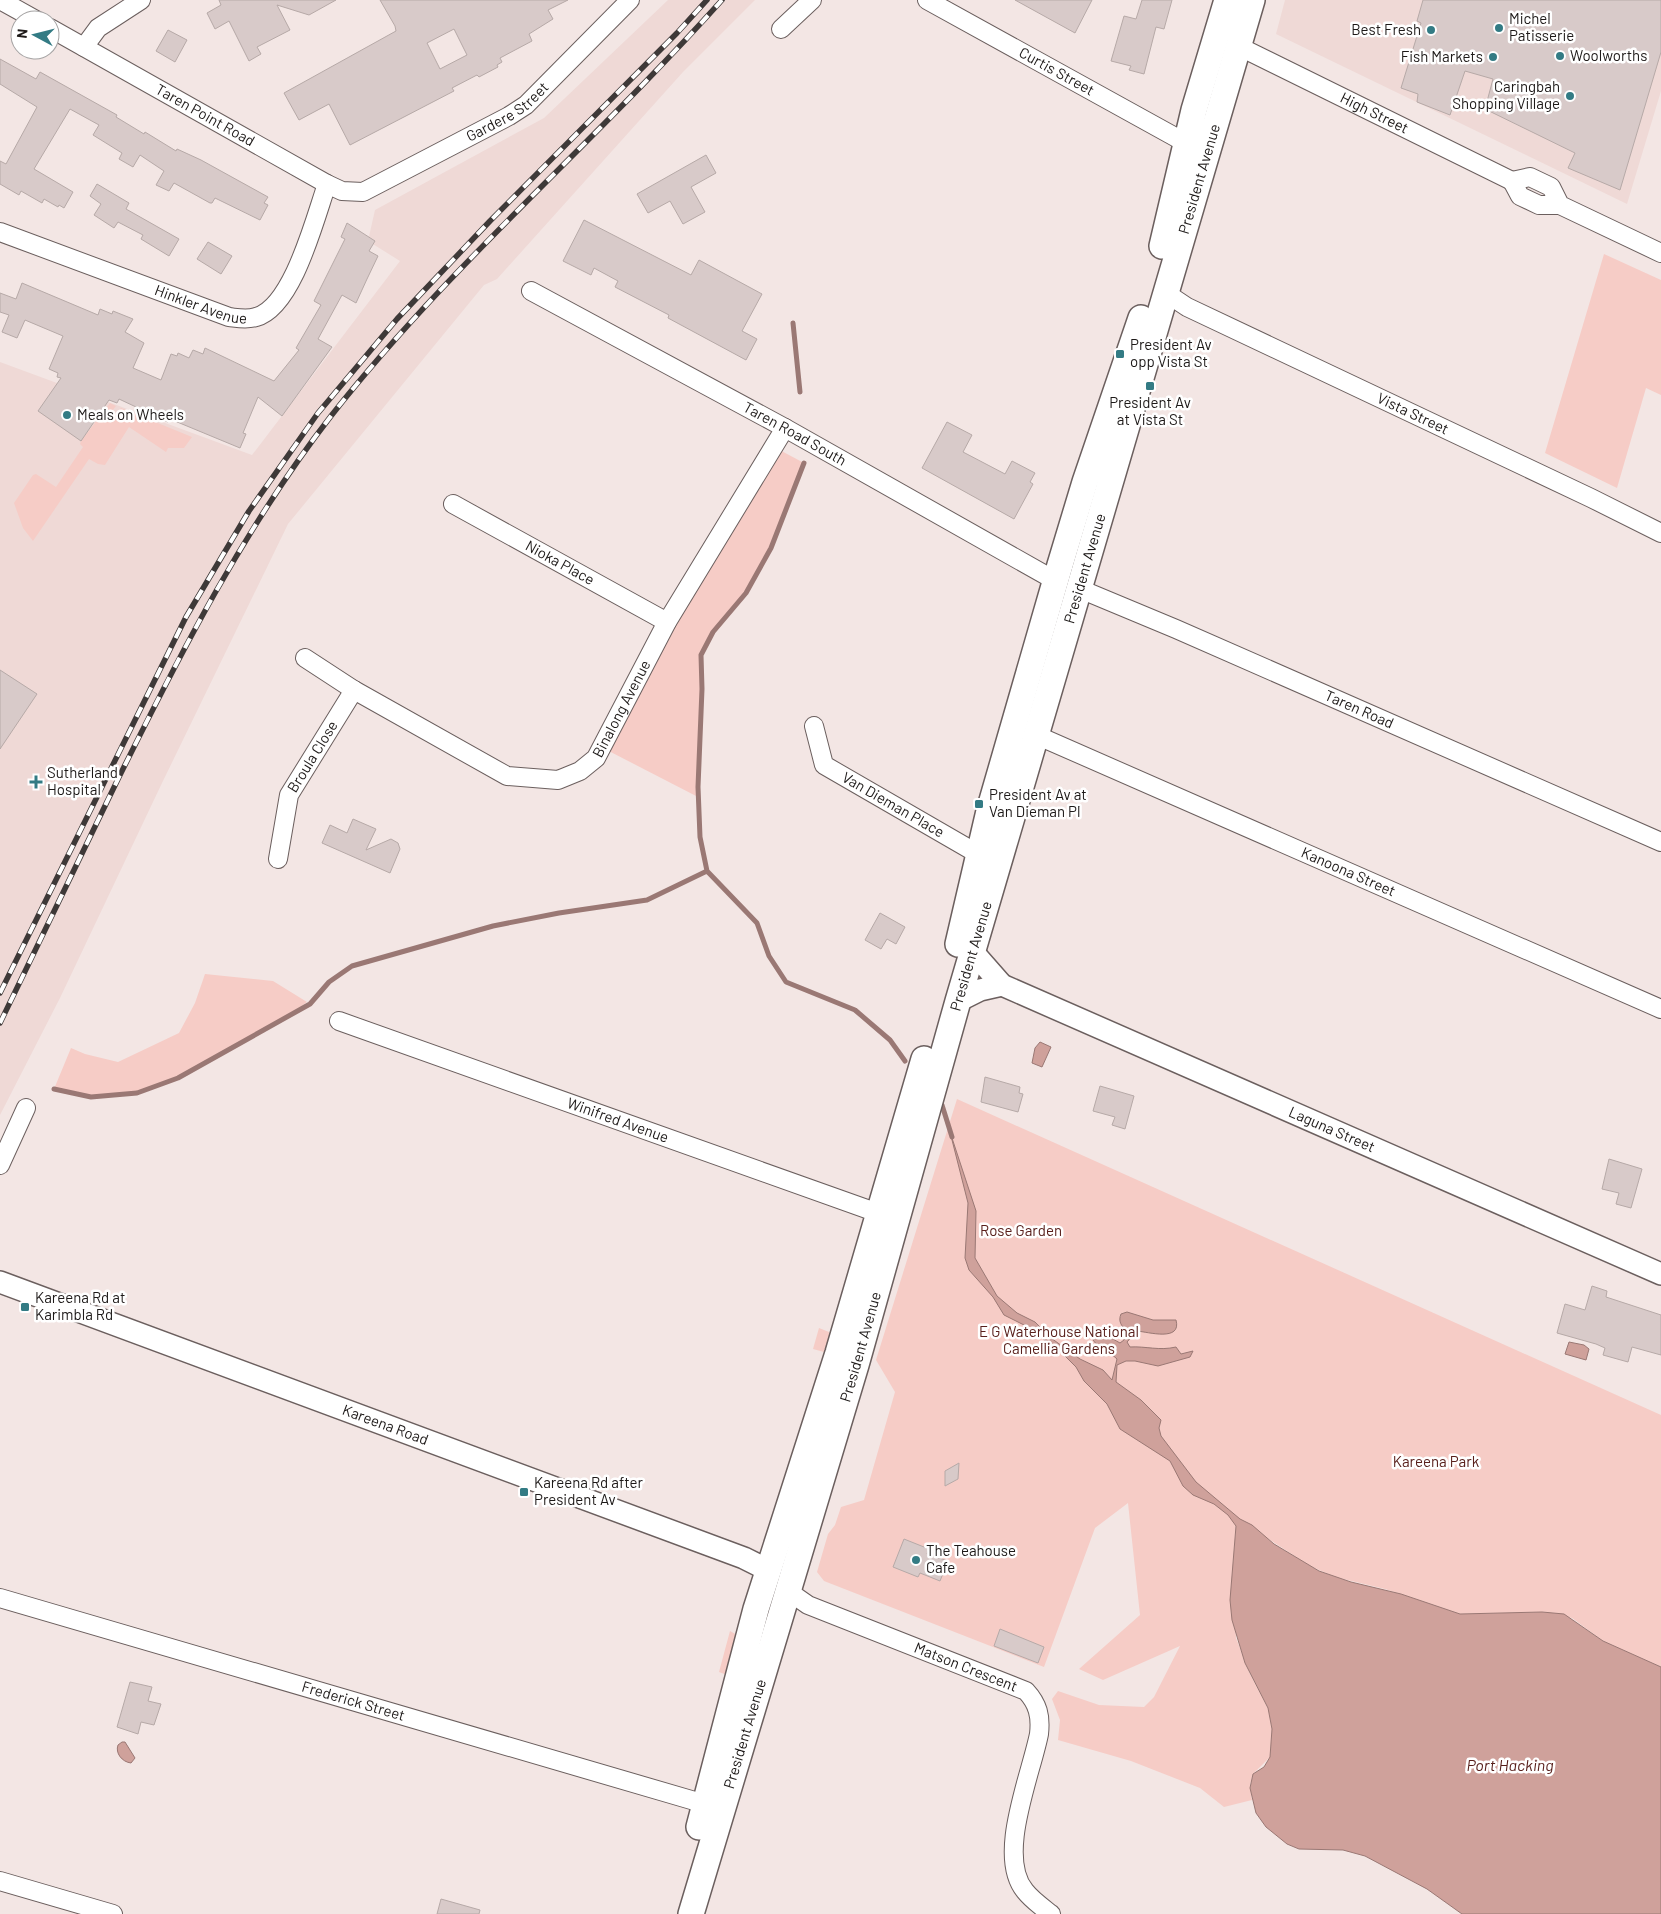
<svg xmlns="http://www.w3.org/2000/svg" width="1661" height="1914" font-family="Barlow,sans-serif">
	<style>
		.built { fill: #efd9d6 }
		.green { fill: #f6ccc6 }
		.water { fill: #cfa19b; stroke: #9a7874 }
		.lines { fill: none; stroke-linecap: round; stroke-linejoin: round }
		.stream { stroke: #9a7874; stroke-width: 5 }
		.building { fill: #d8cac9; stroke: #b6a9a7; fill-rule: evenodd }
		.minor-casing { stroke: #6b5f5e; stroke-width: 20 }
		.tertiary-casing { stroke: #6b5f5e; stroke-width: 24 }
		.secondary-casing { stroke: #6b5f5e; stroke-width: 28 }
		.minor { stroke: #fff; stroke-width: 18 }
		.tertiary { stroke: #fff; stroke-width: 21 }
		.secondary { stroke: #fff; stroke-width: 25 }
		.rail-casing { stroke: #3e3938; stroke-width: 5.5 }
		.rail { stroke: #fff; stroke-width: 4; stroke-dasharray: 11; stroke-linecap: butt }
		.poi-dot { fill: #337b84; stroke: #fff; stroke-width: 2 }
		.labels { text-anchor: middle; stroke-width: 5; stroke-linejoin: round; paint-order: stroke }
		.poi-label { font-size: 15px; fill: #1d1918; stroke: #fff; text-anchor: start }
		.street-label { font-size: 15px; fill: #1d1918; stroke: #fff }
		.park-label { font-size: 15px; fill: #59201c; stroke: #fff }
		.water-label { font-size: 16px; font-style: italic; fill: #571e1a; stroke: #fff }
	</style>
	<rect width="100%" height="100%" fill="#f3e6e4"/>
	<path class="built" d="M668,0h87l-72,72 -186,207 -13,6 -196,239 -126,259 -102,215 -60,117v-753l252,93 148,-194 -32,-20 7,-31 169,-92z
		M1285,0h376v91l-34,113 -351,-170z"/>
	<path class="green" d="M1604,254l57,26v115l-15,-7 -29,100 -72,-35z
		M110,403l6,3 -4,5 4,3 5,-6 71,29 -8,11h-16l-2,4 -37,-25 -24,38 -7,-1 -9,-5 -56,82 -10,-13 -9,-25 19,-28 3,-1 20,13 27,-40 -3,-3 1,-3z
		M774,447l30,16 -33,85 -25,45 -33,39 -12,23 1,34 -4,108 -97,-50z
		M205,974l68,7 34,21 -9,7c-49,27 -106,70 -160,84 -27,7 -57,2 -84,-4l17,-41 14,6 33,8 61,-29 16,-30z
		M957,1099l704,316v252l-58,-26 -31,-23 -30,-6 -82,2 -75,-25 -50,-12 -25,-11 -43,-28 -31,-14 -3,46 3,68 14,36 18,34 4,21 -2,28 -17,17 -3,11 2,15 -28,7 -24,-19 -69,-27 -73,-21 2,-20 -8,-21 6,-8 41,14 45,2 10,-10 26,-51 -77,34 -24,-11 61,-54 -12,-112 -33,25 -51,139 -220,-86 -7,-9 11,-38 7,-9 6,-18 23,-7 31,-108 -19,-32z
		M819,1328l10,4 1,3 -6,17 -11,-3z
		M730,1631l9,5 -12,39 -8,-3z"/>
	<path class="water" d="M1040,1042l11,5 -9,20 -10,-4 3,-15z
		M950,1132l26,79 -1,47 22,38 20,17 18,9 16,16 29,21 23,11 9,10 5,-21c-8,-8 -18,-10 -24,-19l1,-5c10,-2 17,3 26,8l4,-3 3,-9c-6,-5 -9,-10 -6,-17l6,-2 26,8h23c6,22 -28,12 -39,11l-10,11 3,5c16,-1 29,4 46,0l5,7 12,-3 -3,6 -32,9 -23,-5h-9l-9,4 -1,17 25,18 20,20 -2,8 2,8 35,46 44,37 12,6 22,19 45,27 32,11 50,12 59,20 82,-2 22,2 39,27 58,26v247h-199l-35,-25 -62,-33 -22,-6 -44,-1 -12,-5 -21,-17 -10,-14 -6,-25 3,-14 11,-7 6,-10 2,-28 -4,-21 -23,-45 -13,-43 -2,-20 6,-74 -8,-11 -14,-11 -21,-9 -10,-9 -13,-25 -50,-32 -13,-25 -23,-23 -8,-14 -14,-14 -38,-28 -20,-10 -11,-18 -24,-27 -4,-12 3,-55z
		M1569,1342l15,3 5,4 -3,11 -21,-6z
		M122,1742h3l10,16 -4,5c-9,-1 -16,-10 -13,-18z"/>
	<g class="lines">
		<path class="stream" d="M793,323l7,69
			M804,463l-33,85 -25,45 -33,39 -12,23 1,34 -4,98 2,50 7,34 50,52 12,33 17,26 69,28 35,30 15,21
			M54,1089l37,8 46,-4 41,-15 132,-74 19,-22 23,-16 141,-40 66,-13 88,-13 60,-29
			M942,1105l10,32"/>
	</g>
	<path class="building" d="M219,0h117l-27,15 -32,-10 13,25 -33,17 4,7 -12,7 -20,-40 -14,8 -8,-16 14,-8z
		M380,0h188l-20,10 5,9 -24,15 3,7 -32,17 2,4 -5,3 1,2 -19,10 -2,-2 -25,13 2,3 -104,54 -21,-41 -30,16 -15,-27 112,-62 -1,-5zM454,29l13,26 -27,14 -13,-26z
		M1015,0h77l-17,33z
		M1142,0h30l-8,29 -8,-2 -12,47 -15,-4 2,-4 -20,-5 13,-45 12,3z
		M1423,0h238v52l-41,138 -52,-22 7,-15 -90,-44 8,-30 -28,-8 -15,44 -33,-13 1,-8 -17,-6 20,-65 -4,-2z
		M168,30l19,10 -12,22 -19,-11z
		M0,59l36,20 4,-7 77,43 -1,2 28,17 1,-2 31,19 1,-2 24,11 67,37 -4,6 4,2 -8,15 -45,-22 -3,5h-2l-36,-20 -5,8 -13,-6 8,-14 -24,-16 -7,12 -14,-8 3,-6 -29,-18 6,-10 -29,-16 -36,60 39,23 -9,16 -5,-3 -1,2 -14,-8 -2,4 -21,-12 -2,4 -19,-11v-23l6,3 31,-57 -37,-23z
		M706,155l10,18 -25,14 14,25 -22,12 -13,-23 -22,12 -11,-19z
		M97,184l32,19 -3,6 53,30 -10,17 -28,-17 2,-4 -25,-13 -4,6 -20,-13 7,-11 -11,-8z
		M584,220l107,55 8,-15 63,34 -20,37 15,8 -11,21 -78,-42 1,-3 -54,-28 3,-6 -24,-13 -3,7 -28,-14z
		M347,223l28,18 -6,10 9,5 -11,23 -11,24 -14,-8 -24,44 14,8 -50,69 -24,-19 -15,36 3,1 -6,14 -70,-29 -2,3 -49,-23 -2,4 -8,-3 -28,41 -43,-30 23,-33 -4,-1 1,-4 -9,-4 14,-33 -38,-16 -8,18 -15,-6 7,-17 -9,-3v-19l16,6 6,-16 76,32 2,-6 12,5 1,-3 20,8 -8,13 19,11 -11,25 28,12 10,-26 6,2 1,-3 11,5 4,-8 10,4 2,-6 69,33 25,-31 -3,-2 25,-43 -7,-4 31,-62 -4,-2z
		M208,242l24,14 -11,18 -24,-15z
		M947,422l25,13 -9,17 42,22 7,-13 23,12 -5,9 3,2 -19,35 -92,-51z
		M0,670l37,24 -37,55z
		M353,819l23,10 -10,21 25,-11 7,4 2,6 -10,24 -68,-30 8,-18 17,8z
		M880,913l25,14 -9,17 -9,-5 -6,10 -16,-9z
		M985,1077l35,10 -1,6 4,1 -5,18 -37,-10z
		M1100,1086l34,10 -9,33 -13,-4 3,-8 -22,-6z
		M1609,1159l33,10 -11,39 -15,-4 3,-11 -17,-4z
		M1592,1286l15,5 -1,6 55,18v40l-29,-8 -4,15 -25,-7 2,-7 -9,-4 -39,-11 8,-29 20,6z
		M959,1463l-1,16 -13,7v-15z
		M904,1539l25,10 -2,5 21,7 -8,20 -20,-8 -2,4 -25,-10z
		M1000,1629l44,18 -6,16 -44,-17z
		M130,1682l22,5 -4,14 13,3 -7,21 -13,-3 -3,12 -21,-7z
		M441,1899l39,11 -1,4h-42z"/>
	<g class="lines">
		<defs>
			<g id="minor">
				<path d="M0,0l36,20"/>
				<path id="s1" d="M927,0l259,143"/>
				<path id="s2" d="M50,28l277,156 15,7 21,1 146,-76 17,-11 104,-105"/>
				<path d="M781,29l31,-29"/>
				<path id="s3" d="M1238,46l274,135"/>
				<path d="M84,47l14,-19 43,-28"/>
				<path d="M1560,205l-9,-18 -21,-10 -18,4 8,15 19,9h21l101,48"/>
				<path id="s4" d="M0,232l229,85c9,1 18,3 27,0 37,-10 59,-99 71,-133"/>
				<path id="s5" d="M531,291l254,137 271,153"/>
				<path id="s6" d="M1166,293l21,14 404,191 70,35"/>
				<path id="s7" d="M453,504l214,118"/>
				<path id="s8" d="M1080,589l96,40 485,213"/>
				<path id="s9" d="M305,658l49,32 153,86 51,4 22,-9 16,-13 71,-136 118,-194"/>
				<path id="s10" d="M814,726l10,39 154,89"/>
				<path id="s11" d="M1036,735l625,274"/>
				<path id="s12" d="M278,859l11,-64 65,-105"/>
				<path id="s13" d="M339,1021l539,192"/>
				<path d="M0,1165l26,-57"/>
				<path id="s14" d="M788,1591l20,14 218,86c12,13 15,25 13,43 -8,41 -43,122 -14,157 7,9 17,16 26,23"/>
				<path id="s15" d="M0,1598l705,206"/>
				<path d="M0,1881l113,33"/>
			</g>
			<g id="tertiary">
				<path id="s16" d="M973,952l29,33 659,289"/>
				<path d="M958,1001l22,-11 22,-5"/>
				<path id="s17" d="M0,1282l744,276 16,8 7,8"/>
			</g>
			<g id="secondary">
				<path d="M1162,246l32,-136 33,-110"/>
				<path d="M958,944l31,-133 71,-246 25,-83 56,-164"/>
				<path d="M699,1827l57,-218 82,-256 86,-294"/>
				<path id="s18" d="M691,1914l165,-549 102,-364 294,-1001"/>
			</g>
		</defs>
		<use href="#minor" class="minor-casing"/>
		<use href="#tertiary" class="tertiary-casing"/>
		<use href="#secondary" class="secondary-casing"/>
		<use href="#minor" class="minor"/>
		<use href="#tertiary" class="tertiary"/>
		<use href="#secondary" class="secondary"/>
		<defs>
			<path id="rail" d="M0,993l186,-376 63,-106 69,-98 79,-94 93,-98 187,-188 30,-33
				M0,1023c40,-82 79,-164 119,-246 62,-125 126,-250 212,-361 118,-150 264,-274 391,-416"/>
		</defs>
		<use href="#rail" class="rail-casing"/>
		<use href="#rail" class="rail"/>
	</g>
	<g class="poi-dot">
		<circle cx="1499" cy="28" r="5"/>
		<circle cx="1431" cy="30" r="5"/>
		<circle cx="1560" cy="56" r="5"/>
		<circle cx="1493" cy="57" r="5"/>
		<circle cx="1570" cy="96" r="5"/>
		<rect x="1115" y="349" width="10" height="10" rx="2.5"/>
		<rect x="1145" y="381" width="10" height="10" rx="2.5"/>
		<circle cx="67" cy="415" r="5"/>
		<path d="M33.5 774.5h5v5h5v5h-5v5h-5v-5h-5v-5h5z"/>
		<rect x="974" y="799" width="10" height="10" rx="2.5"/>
		<rect x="20" y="1302" width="10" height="10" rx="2.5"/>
		<rect x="519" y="1487" width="10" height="10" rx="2.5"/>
		<circle cx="916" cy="1560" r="5"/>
	</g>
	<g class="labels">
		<g class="poi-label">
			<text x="1509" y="24">Michel<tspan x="1509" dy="17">Patisserie</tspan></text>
			<text x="1421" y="35" text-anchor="end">Best Fresh</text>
			<text x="1570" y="61">Woolworths</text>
			<text x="1483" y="62" text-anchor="end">Fish Markets</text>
			<text x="1560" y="92" text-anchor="end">Caringbah<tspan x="1560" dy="17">Shopping Village</tspan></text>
			<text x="1130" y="350">President Av<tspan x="1130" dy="17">opp Vista St</tspan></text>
			<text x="1150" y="408" text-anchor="middle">President Av<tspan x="1150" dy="17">at Vista St</tspan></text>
			<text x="77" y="420">Meals on Wheels</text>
			<text x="47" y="778">Sutherland<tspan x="47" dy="17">Hospital</tspan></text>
			<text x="989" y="800">President Av at<tspan x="989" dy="17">Van Dieman Pl</tspan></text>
			<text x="35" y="1303">Kareena Rd at<tspan x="35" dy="17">Karimbla Rd</tspan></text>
			<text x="534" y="1488">Kareena Rd after<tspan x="534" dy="17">President Av</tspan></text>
			<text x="926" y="1556">The Teahouse<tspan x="926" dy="17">Cafe</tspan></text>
		</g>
		<g class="street-label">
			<text dy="5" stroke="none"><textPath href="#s1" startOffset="148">Curtis Street</textPath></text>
			<text dy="5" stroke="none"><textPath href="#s2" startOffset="521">Gardere Street</textPath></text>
			<text dy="5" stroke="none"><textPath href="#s3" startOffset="152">High Street</textPath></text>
			<text dy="5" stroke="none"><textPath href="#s2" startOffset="178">Taren Point Road</textPath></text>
			<text dy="5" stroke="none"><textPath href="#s18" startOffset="1808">President Avenue</textPath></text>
			<text dy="5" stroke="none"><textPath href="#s4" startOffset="214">Hinkler Avenue</textPath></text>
			<text dy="5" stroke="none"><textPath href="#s6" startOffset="275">Vista Street</textPath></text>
			<text dy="5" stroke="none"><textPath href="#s5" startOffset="300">Taren Road South</textPath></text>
			<text dy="5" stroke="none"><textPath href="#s7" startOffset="122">Nioka Place</textPath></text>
			<text dy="5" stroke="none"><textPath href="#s18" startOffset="1402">President Avenue</textPath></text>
			<text dy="5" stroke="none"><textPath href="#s9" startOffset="385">Binalong Avenue</textPath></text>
			<text dy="5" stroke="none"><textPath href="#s8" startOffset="304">Taren Road</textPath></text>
			<text dy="5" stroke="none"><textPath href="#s12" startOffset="110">Broula Close</textPath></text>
			<text dy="5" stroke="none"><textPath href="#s10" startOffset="120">Van Dieman Place</textPath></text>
			<text dy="5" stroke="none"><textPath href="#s11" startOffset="341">Kanoona Street</textPath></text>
			<text dy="5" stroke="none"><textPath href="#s18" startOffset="998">President Avenue</textPath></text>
			<text dy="5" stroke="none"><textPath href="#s13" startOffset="296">Winifred Avenue</textPath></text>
			<text dy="5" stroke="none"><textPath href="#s16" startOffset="404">Laguna Street</textPath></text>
			<text dy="5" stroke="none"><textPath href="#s18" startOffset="592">President Avenue</textPath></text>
			<text dy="5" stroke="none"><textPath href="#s17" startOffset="411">Kareena Road</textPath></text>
			<text dy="5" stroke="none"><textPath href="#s14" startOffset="194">Matson Crescent</textPath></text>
			<text dy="5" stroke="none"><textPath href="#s15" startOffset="368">Frederick Street</textPath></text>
			<text dy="5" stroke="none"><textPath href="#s18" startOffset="188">President Avenue</textPath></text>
		</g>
		<g class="park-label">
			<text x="1021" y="1236">Rose Garden</text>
			<text x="1059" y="1337">E G Waterhouse National<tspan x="1059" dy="17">Camellia Gardens</tspan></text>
			<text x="1436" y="1467">Kareena Park</text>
		</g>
		<g class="water-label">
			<text x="1510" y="1771">Port Hacking</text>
		</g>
	</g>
	<g transform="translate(35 35) rotate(277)"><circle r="24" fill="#ffffff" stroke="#a5a3a3"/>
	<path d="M0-4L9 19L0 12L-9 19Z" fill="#337b84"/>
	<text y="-8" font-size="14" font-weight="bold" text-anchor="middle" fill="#1d1918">N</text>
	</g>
</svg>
